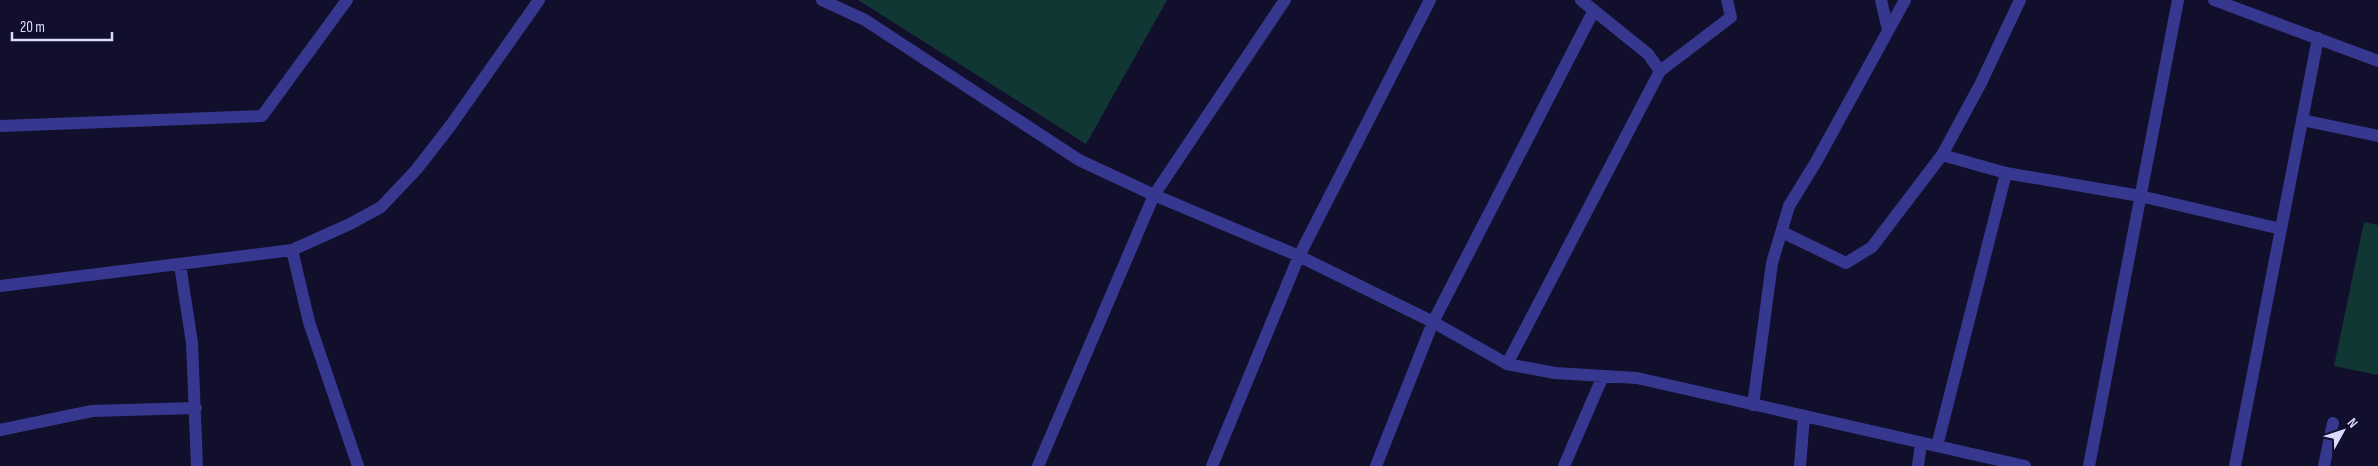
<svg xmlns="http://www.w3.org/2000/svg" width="2378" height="466" font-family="'Sofia Sans Condensed',sans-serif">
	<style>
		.green { fill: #113734 }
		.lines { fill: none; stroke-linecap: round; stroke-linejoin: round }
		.minor { stroke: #36388f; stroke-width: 12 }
	</style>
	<rect width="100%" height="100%" fill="#120f2d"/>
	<path class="green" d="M858,0h309l-81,144z
		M2364,222l14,3v150l-44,-9z"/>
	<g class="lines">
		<path class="minor" d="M822,0l43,20 214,140 75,35 145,61 134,66 74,42 48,9 82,5 388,88
			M1581,0l67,54 12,17
			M1881,0l7,30
			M2214,0l164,61
			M2302,120l76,16
			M0,126l262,-10 85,-116
			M1942,155l64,18 134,23 141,33
			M1782,232l64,31 26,-16 70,-92 39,-72 39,-83
			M292,250l17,72 49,144
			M180,265l12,78 5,123
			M0,286l292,-36 58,-26 31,-17 35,-37 35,-45 88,-125
			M1507,364l153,-293 71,-54 -4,-17
			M1753,405l19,-142 17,-57 27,-44 89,-162
			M0,430l92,-19 104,-3
			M1937,446l69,-273
			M1038,466l116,-271 131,-195
			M1212,466l87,-210 131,-256
			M1376,466l57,-144 161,-312
			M1564,466l39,-90
			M1800,466l4,-50
			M1918,466l3,-23
			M2089,466l89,-466
			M2235,466l83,-428
			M2324,466l9,-43"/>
	</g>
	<g transform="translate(2343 431) rotate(50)" stroke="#120f2d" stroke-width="4" paint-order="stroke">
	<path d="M0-4L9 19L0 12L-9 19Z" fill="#dddaff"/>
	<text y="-8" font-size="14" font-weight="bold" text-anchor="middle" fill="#dddaff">N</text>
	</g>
	<path d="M12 32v8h100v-8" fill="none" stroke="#dddaff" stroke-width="2.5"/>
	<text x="20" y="32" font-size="15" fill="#dddaff" stroke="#120f2d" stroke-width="4" paint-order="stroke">20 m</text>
</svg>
